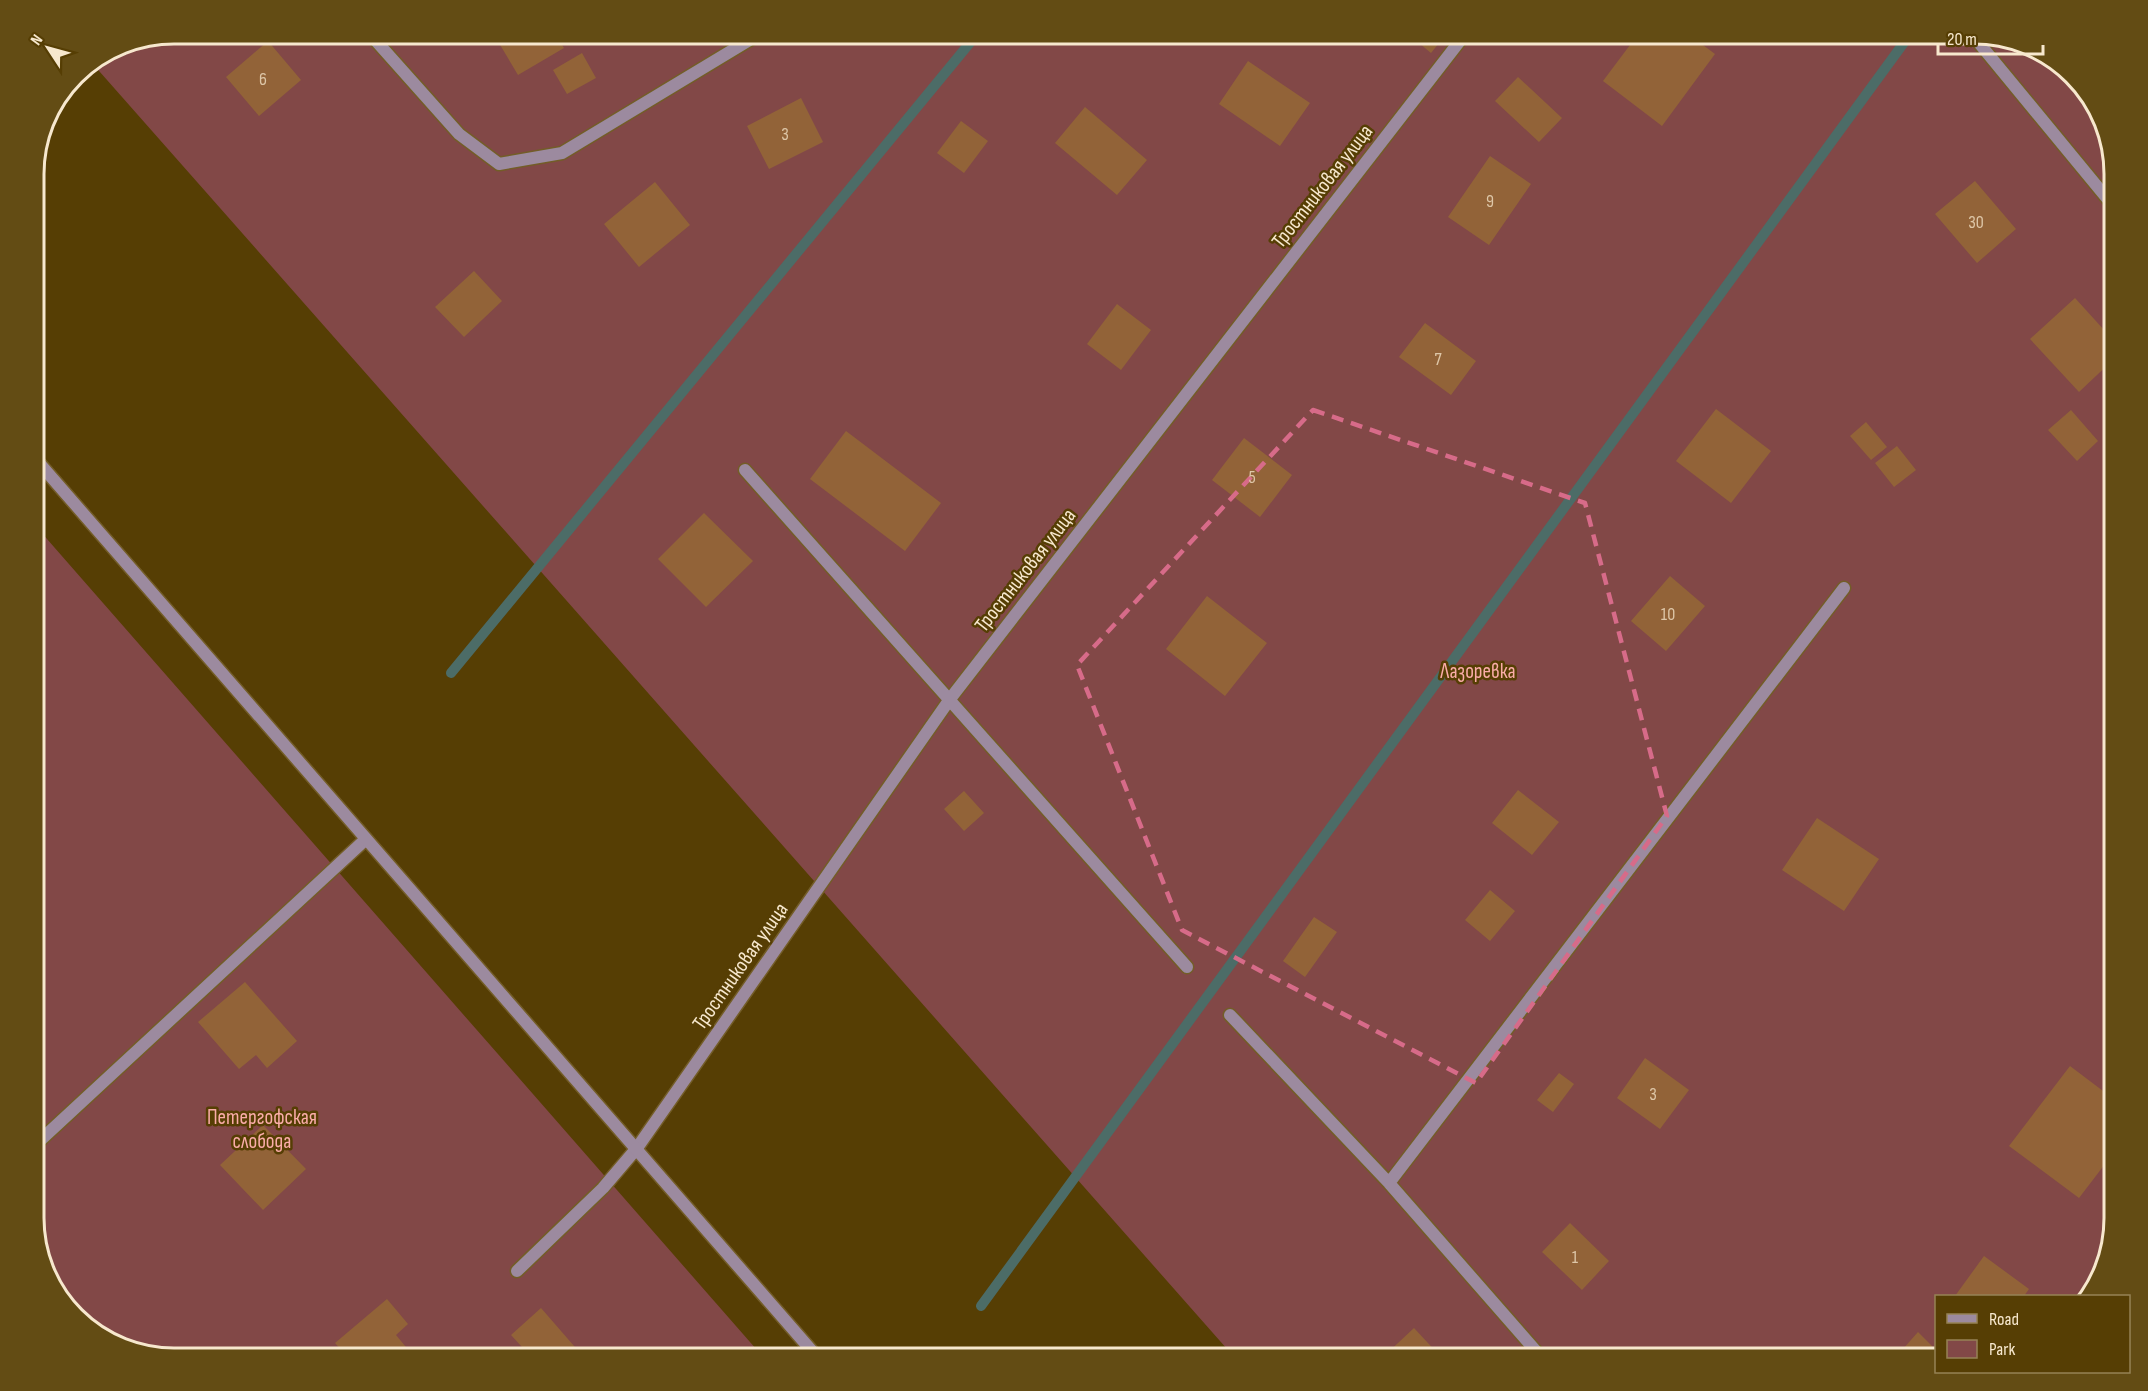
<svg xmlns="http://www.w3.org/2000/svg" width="2148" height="1391" font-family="'Sofia Sans Condensed',sans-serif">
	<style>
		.green { fill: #824847 }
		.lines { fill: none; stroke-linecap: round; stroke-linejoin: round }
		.stream { stroke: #4c6c67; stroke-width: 10 }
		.building { fill: #926338 }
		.service-casing { stroke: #735d28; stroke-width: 15 }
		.tertiary-casing { stroke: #735d28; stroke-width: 15 }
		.service { stroke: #9c8a9f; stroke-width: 12 }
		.tertiary { stroke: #9c8a9f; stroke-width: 12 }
		.marked { fill: none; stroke: #d76b89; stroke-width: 4.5; stroke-dasharray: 12 8; stroke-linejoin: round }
		.labels { text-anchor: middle; stroke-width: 5; stroke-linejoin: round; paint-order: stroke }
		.number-label { font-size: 18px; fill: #dec7a8 }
		.street-label { font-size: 21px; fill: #f7e8ce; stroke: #563e04 }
		.park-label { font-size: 21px; fill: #faaca9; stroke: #563e04 }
		.rim { fill: none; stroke: #f7e8ce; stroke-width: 3 }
	</style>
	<rect width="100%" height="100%" fill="#563e04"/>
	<path class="green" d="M174,33h1800l78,24 44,47 19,70v1043l-24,78 -155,1v62h-701l-1143,-1295 28,-19z
		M33,523l731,835h-590l-78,-24 -44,-46 -19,-62z"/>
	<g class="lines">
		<path class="stream" d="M451,673l527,-640
			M981,1306l930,-1273"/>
	</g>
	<path class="building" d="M493,33h62l9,15 -46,27z
		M635,33h23l-18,10z
		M1355,33h17l-6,8z
		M1407,33h40l-16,20z
		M1639,33h48l28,21 -53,72 -59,-45z
		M268,41l33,39 -42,36 -33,-39z
		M582,53l14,25 -29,16 -14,-24z
		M1248,61l62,42 -30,43 -61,-42z
		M1518,77l44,41 -23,24 -44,-41z
		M801,98l22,44 -54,27 -22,-43z
		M1085,107l62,53 -30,35 -62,-52z
		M961,121l27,20 -24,32 -27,-20z
		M1490,156l41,28 -42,61 -41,-28z
		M1975,181l41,48 -39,34 -42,-49z
		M655,182l35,43 -51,42 -35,-43z
		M474,271l28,30 -38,36 -29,-30z
		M2075,298l40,44v16l-36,34 -49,-53z
		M1117,304l34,26 -30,40 -34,-26z
		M1425,323l51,38 -25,34 -52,-38z
		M1716,409l55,42 -40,52 -55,-42z
		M2071,410l27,31 -21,20 -29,-31z
		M1866,422l21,25 -16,13 -21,-24z
		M846,431l95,72 -36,48 -95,-72z
		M1244,438l48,37 -32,42 -48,-37z
		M1897,446l19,24 -22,17 -19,-24z
		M704,513l49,48 -47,46 -48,-48z
		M1670,576l35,30 -39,45 -35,-30z
		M1207,596l60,47 -42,53 -59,-47z
		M1518,790l41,32 -27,33 -40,-32z
		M964,791l20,22 -20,18 -20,-22z
		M1817,818l62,41 -35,52 -62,-41z
		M1490,890l25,21 -25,30 -25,-21z
		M1314,917l23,15 -32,45 -22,-16z
		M245,982l52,59 -30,27 -11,-13 -17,14 -41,-47z
		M1645,1058l44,32 -29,39 -43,-31z
		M2070,1066l45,34v51l-36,47 -70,-52z
		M1559,1073l15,11 -21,28 -16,-12z
		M263,1125l43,44 -43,41 -43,-45z
		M1570,1223l39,38 -27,29 -40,-38z
		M1984,1256l45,33 -5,7h-69z
		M387,1299l21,25 -12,11 19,23h-67l-13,-15z
		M541,1308l40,46 -5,4h-44l-21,-23z
		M1414,1328l28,30h-60z
		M1918,1332l18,18v8h-41z"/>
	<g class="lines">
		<defs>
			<path id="service" d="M369,33l90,101 40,30 63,-11 199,-120
				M1979,43l136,165
				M745,470l442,497
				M1230,1015l159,168 153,175
				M33,1147l333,-308
				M1389,1183l455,-595
				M517,1271l86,-83 34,-40 313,-449 516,-666"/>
			<path id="tertiary" d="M33,456l785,902"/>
		</defs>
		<use href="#service" class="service-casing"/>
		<use href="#tertiary" class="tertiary-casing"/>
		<use href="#service" class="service"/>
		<use href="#tertiary" class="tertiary"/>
	</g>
	<path class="marked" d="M1313,410l272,93 82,313 -191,267 -294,-153 -105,-265z"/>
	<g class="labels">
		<g class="number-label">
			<text x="263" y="85">6</text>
			<text x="785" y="140">3</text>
			<text x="1490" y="207">9</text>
			<text x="1976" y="228">30</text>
			<text x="1438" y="365">7</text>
			<text x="1252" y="483">5</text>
			<text x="1668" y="620">10</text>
			<text x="1653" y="1100">3</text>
			<text x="1575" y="1263">1</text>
		</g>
		<g class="street-label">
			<text transform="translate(1322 186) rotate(-52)" y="7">Тростниковая улица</text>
			<text transform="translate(1025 570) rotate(-52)" y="7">Тростниковая улица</text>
			<text transform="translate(740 966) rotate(-55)" y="7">Тростниковая улица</text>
		</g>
		<g class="park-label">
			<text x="1478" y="678">Лазоревка</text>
			<text x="262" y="1124">Петергофская<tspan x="262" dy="24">слобода</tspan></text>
		</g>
	</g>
	<path d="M0 0H2148V1391H0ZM174 44H1974A130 130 0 0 1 2104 174V1218A130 130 0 0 1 1974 1348H174A130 130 0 0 1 44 1218V174A130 130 0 0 1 174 44Z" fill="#634c14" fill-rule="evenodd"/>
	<path class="rim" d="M174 44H1974A130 130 0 0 1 2104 174V1218A130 130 0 0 1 1974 1348H174A130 130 0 0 1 44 1218V174A130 130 0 0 1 174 44Z"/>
	<rect x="1935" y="1295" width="195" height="78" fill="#563e04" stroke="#968255" stroke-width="1.5"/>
	<rect x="1947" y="1314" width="30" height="9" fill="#9c8a9f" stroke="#968255" stroke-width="1.5"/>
	<text x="1989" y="1325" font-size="18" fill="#f7e8ce">Road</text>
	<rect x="1947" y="1340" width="30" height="18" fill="#824847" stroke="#968255" stroke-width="1.5"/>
	<text x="1989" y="1355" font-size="18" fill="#f7e8ce">Park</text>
	<g transform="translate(48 48) rotate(306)" stroke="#563e04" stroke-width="4.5" paint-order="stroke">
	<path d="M0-4.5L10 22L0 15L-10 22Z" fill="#f7e8ce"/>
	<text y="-9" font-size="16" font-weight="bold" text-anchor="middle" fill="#f7e8ce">N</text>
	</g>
	<path d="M1938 45v9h105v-9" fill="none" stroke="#f7e8ce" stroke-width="3"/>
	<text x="1947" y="45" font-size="18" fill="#f7e8ce" stroke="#563e04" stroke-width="4.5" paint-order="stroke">20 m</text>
</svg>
